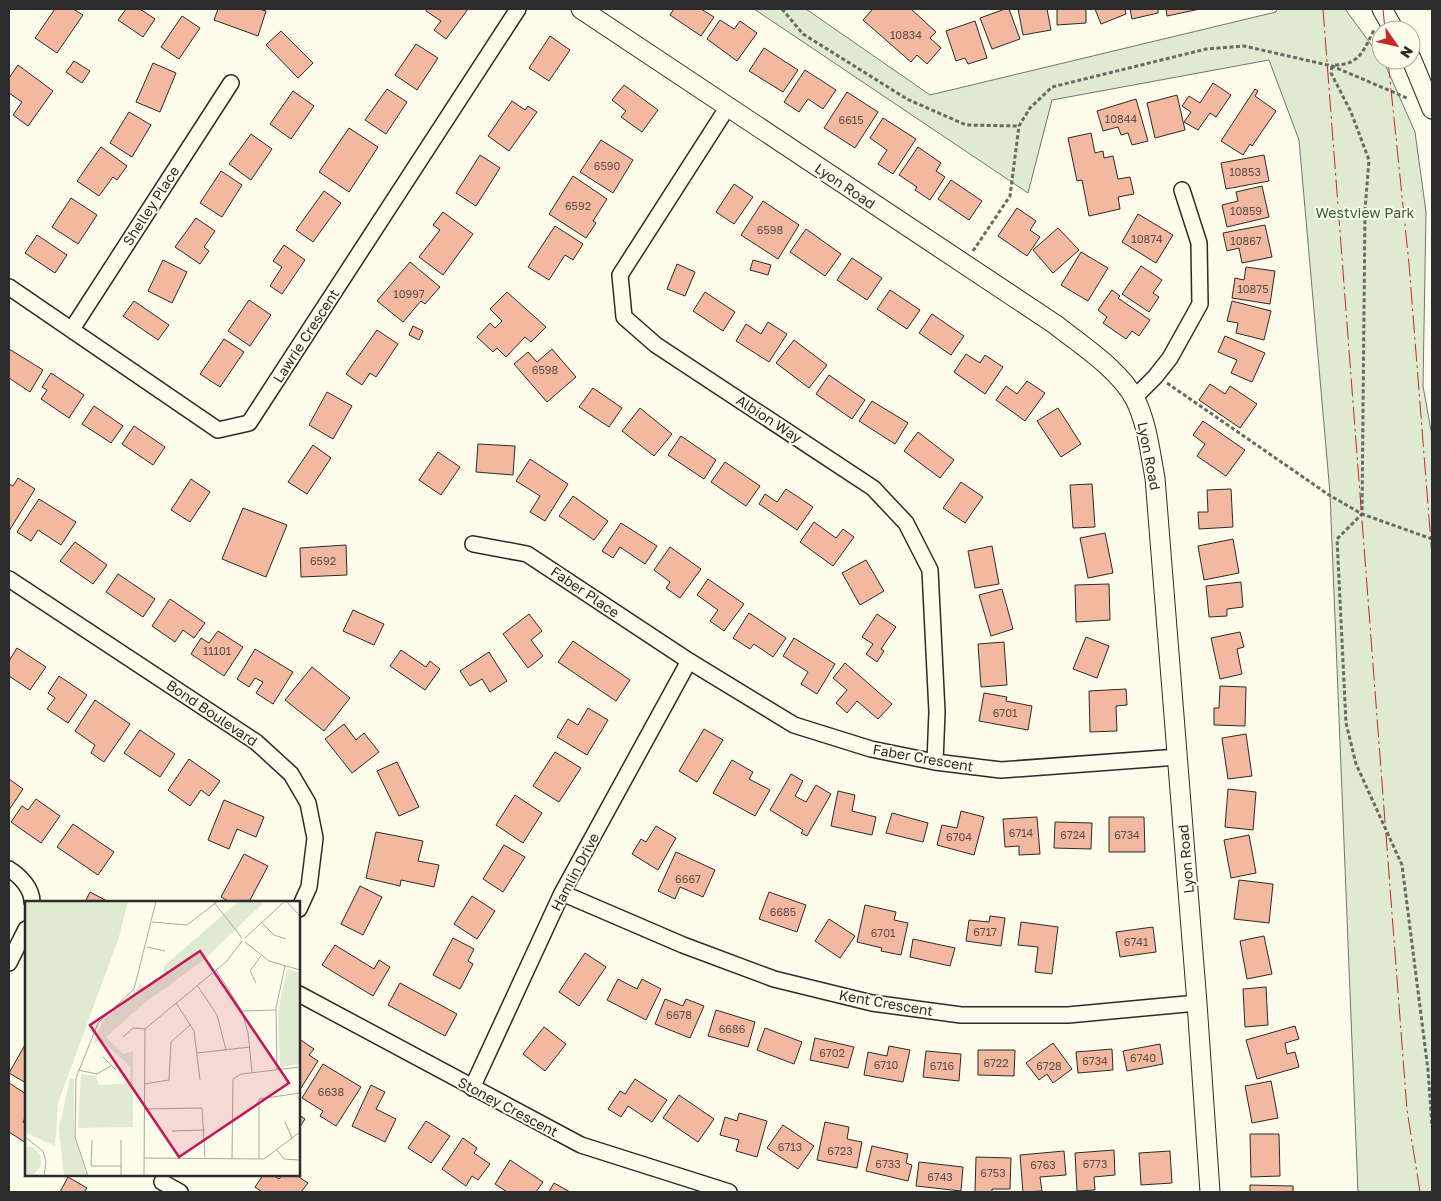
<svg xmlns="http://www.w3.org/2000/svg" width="1441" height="1201" font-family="'Golos Text',sans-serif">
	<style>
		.green { fill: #deebd1; stroke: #74746e }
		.building { fill: #f2b8a0; stroke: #2b2b2b }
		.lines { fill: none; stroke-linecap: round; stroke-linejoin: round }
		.minor-casing { stroke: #2b2b2b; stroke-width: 18 }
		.tertiary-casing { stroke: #2b2b2b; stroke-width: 21 }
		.path { stroke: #6a6964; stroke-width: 3; stroke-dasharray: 4 2.5; stroke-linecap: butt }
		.minor { stroke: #fdfbea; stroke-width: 15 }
		.tertiary { stroke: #fdfbea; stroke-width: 19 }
		.power { stroke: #c62828; stroke-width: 1; stroke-dasharray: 18 4 2.5 4; stroke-linecap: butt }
		.labels { text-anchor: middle; stroke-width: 4; stroke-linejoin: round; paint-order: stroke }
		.number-label { font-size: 11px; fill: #5d4e48 }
		.street-label { font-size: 14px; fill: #2b2b2b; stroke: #fdfbea }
		.park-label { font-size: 14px; fill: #34623c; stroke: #fdfbea }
		.inset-road { fill: none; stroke: #a9a89e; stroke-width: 1 }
		.view { fill: #c2185b; fill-opacity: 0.15; stroke: #c2185b; stroke-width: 2.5 }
		.inset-edge { fill: none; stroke: #2b2b2b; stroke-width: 2.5 }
	</style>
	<rect width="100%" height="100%" fill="#fdfbea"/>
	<path class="green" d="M754,9h52l124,86 346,-83 1,-3h68l39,53 31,70 11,80 -3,174 9,50v756h-74l-28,-699 -31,-353 -30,-80 -217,40 -24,93z"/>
	<path class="building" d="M55,9h18l10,6 -26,38 -22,-15z
		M126,9h14l15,10 -12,18 -25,-17z
		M218,9h41l7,2 -8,25 -44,-16z
		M427,9h41l-22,30 -12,-9 7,-9 -15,-10z
		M674,9h27l13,8 -13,19 -31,-21z
		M873,9h38l25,23 -6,6 11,10 -14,16 -10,-9 -6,7 -48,-42z
		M1005,9h4l11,30 -28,10 -12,-31z
		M1018,9h29l4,21 -28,5z
		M1057,9h29v14l-29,2z
		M1095,9h30l1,5 -25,10z
		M1130,9h28v4l-26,6z
		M1166,9h34l-33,7z
		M182,16l18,12 -21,31 -18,-12z
		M720,20l14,9 6,-8 17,12 -20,28 -30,-22z
		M975,21l12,37 -19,6 -3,-6 -9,3 -10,-30z
		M281,31l32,32 -15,15 -32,-33z
		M550,36l20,14 -21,31 -20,-13z
		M416,44l22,14 -21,32 -22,-15z
		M764,48l34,22 -15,22 -34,-21z
		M74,61l16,10 -8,12 -16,-11z
		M153,63l23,10 -16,39 -24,-10z
		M18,65l35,26 -25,35 -15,-11 9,-13 -13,-9v-15z
		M805,70l31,20 -13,19 -15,-10 -9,13 -15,-10z
		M1213,83l18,12 -15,22 -6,-4 -12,17 -14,-8 7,-10 -9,-6 7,-10 11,7z
		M624,85l34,25 -16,22 -21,-15 5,-6 -14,-11z
		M387,89l20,13 -21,32 -21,-14z
		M1255,89l3,2 -3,5 21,15 -24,35 -2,-2 -7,11 -22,-14z
		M293,91l21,15 -23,33 -21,-15z
		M847,92l31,20 -23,36 -31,-20z
		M1177,95l8,35 -30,8 -8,-35z
		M1136,99l12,42 -16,4 -4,-12 -7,2 -3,-8 -15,4 -6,-20z
		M512,101l13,9 3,-4 9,6 -28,39 -21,-15z
		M129,112l22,13 -19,32 -22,-14z
		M883,118l33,21 -23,35 -15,-10 9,-14 -17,-12z
		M349,128l29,19 -29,45 -30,-20z
		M1091,133l4,20 8,-2 1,7 9,-2 5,23 12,-2 4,17 -16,3 2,12 -31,7 -7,-36 -5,1 -9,-43z
		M251,134l21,15 -21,31 -22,-16z
		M601,140l32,20 -20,33 -33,-21z
		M101,147l26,19 -10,14 -4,-3 -14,19 -22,-15z
		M918,147l23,16 -5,8 9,6 -15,23 -15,-10 2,-3 -18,-12z
		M480,155l20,13 -24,38 -20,-13z
		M1264,155l5,26 -43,8 -5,-26z
		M221,171l21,14 -20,32 -22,-14z
		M573,176l34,23 -14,22 3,2 -10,15 -37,-24z
		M951,180l31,21 -13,19 -31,-21z
		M734,184l19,13 -19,27 -18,-12z
		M1262,186l7,31 -42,10 -5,-22 16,-4 -2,-9z
		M324,191l17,12 -28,39 -17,-12z
		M71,198l26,17 -19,29 -26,-17z
		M763,201l36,24 -21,34 -37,-24z
		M1017,208l19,13 -6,9 10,7 -13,19 -29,-20z
		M443,212l30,22 -30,41 -24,-18 21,-27 -7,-5z
		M1138,214l35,21 -17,28 -34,-21z
		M196,218l19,13 -11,16 5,4 -9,13 -25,-17z
		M1265,225l7,32 -30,6 -3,-15 -12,3 -4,-18z
		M555,226l28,18 -10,16 -8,-5 -16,25 -21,-13z
		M1058,228l21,22 -26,23 -20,-23z
		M806,229l35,25 -16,22 -35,-24z
		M37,235l30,20 -12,18 -30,-20z
		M284,245l21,15 -23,34 -12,-8 12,-19 -9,-6z
		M1081,252l27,16 -20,33 -27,-16z
		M852,258l30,20 -15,22 -30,-20z
		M163,260l24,12 -15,31 -24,-12z
		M753,260l18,5 -3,10 -18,-5z
		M410,262l30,25 -15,17 -4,-3 -18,21 -26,-21z
		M677,264l18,8 -10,24 -18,-7z
		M1141,266l21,14 -9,13 6,4 -10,15 -27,-18z
		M1246,267l29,4 -5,33 -38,-6 3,-20 9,2z
		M890,290l30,20 -13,19 -30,-20z
		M1112,290l8,6 -2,2 32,22 -11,16 -7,-5 -6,8 -23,-16 4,-6 -9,-7z
		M507,292l39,35 -15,15 -6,-5 -19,20 -9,-9 -4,4 -16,-15 13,-14 5,5 7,-7 -12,-12z
		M705,292l30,20 -12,19 -30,-20z
		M249,300l22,15 -21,31 -22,-15z
		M134,301l35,24 -11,15 -35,-24z
		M1232,301l39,10 -7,29 -28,-7 2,-10 -11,-2z
		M932,314l32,22 -13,19 -32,-22z
		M768,322l19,12 -18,28 -33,-21 10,-17 15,10z
		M413,326l10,5 -4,9 -10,-5z
		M377,330l21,14 -22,33 -6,-4 -8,12 -16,-11z
		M1225,336l40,17 -13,29 -21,-9 6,-13 -19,-8z
		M224,339l20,13 -24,35 -20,-13z
		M794,340l33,25 -18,23 -33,-25z
		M9,349l34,21 -13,22 -21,-14z
		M552,349l24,28 -29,25 -33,-38 14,-12 9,10z
		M966,354l14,9 5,-8 18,12 -18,27 -31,-22z
		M51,373l33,22 -15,23 -28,-19 6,-9 -5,-3z
		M829,375l36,25 -13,19 -36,-25z
		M1027,381l18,12 -20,28 -29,-21 10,-14 11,8z
		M1210,384l15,10 5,-8 27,18 -17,24 -41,-28z
		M593,388l29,20 -13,19 -30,-20z
		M327,392l25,14 -19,33 -24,-14z
		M872,401l36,22 -13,21 -36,-23z
		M94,406l29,20 -12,17 -29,-19z
		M640,408l32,26 -18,22 -32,-25z
		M1058,408l23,36 -20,13 -24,-36z
		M1203,421l42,29 -19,26 -29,-20 8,-12 -12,-9z
		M134,426l31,21 -12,18 -31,-21z
		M918,432l36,28 -14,18 -36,-27z
		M681,436l35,24 -12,19 -36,-24z
		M478,444l37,2 -2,29 -37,-3z
		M313,445l18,13 -24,36 -19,-12z
		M438,452l22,15 -19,28 -22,-15z
		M530,459l38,25 -23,37 -15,-9 10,-16 -24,-15z
		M725,462l35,24 -14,20 -35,-24z
		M18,478l17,11 -26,42v-47l4,2z
		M191,479l19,13 -20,30 -19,-12z
		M961,482l22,15 -18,26 -22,-15z
		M1092,484l3,43 -22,1 -3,-43z
		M786,489l27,18 -16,23 -38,-26 6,-10 12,8z
		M1231,489l2,38 -34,2 -1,-17h10l-1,-22z
		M573,496l35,25 -14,19 -35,-24z
		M39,499l37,23 -15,23 -23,-15 -7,11 -14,-9z
		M243,508l44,17 -21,52 -44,-18z
		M814,522l22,16 7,-9 11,8 -21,29 -33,-24z
		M621,523l36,23 -12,18 -25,-17 -7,11 -11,-7z
		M1105,533l8,40 -25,5 -8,-40z
		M1233,539l6,34 -35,7 -6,-34z
		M75,542l32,23 -14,19 -33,-23z
		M346,545l1,30 -46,2 -1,-29z
		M992,546l7,38 -24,4 -7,-37z
		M670,547l31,22 -21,29 -14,-10 4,-6 -16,-12z
		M866,560l18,31 -24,14 -18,-32z
		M118,574l37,25 -12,18 -37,-25z
		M708,579l36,25 -20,27 -14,-10 8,-11 -21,-15z
		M1241,582l2,25 -16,2v7l-18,1 -3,-31z
		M1109,584l1,36 -34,2 -1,-37z
		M1002,589l11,40 -22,7 -12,-41z
		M170,599l35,24 -11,15 -11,-8 -8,12 -23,-16z
		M353,610l31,14 -10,21 -31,-14z
		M749,613l37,25 -13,19 -19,-13 -4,5 -17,-11z
		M529,614l13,17 -11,9 12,16 -15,12 -25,-34z
		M877,614l19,13 -15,22 3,2 -7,11 -11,-8 7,-10 -11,-7z
		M218,631l25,16 -19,29 -33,-22 10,-16 8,5z
		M1240,632l4,15 -7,2 5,25 -22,5 -9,-41z
		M1086,637l23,9 -12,32 -24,-9z
		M794,638l41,26 -18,30 -16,-10 7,-12 -25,-16z
		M573,641l57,39 -14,21 -58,-39z
		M1004,642l3,43 -26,2 -3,-43z
		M17,648l29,19 -16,23 -21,-14v-15z
		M255,649l38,23 -20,32 -17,-11 7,-11 -8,-4 -6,9 -12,-8z
		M401,650l25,17 4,-6 10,8 -15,21 -35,-24z
		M489,652l18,29 -17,11 -8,-13 -12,7 -10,-15z
		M845,663l47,41 -14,15 -21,-18 -10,12 -11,-10 11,-13 -14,-12z
		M312,667l38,31 -26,33 -39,-31z
		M59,676l28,19 -19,28 -21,-14 8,-11 -7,-5z
		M1220,686l26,1 -1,39 -31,-1v-17h5z
		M1126,689l1,16 -11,1 1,25 -27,1 -1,-41z
		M984,693l23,4 -1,4 26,5 -4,24 -49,-9z
		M95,700l35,24 -26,38 -13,-9 4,-8 -20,-14z
		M588,708l20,12 -21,35 -30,-18 11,-18 10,6z
		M344,724l12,16 8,-7 15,19 -27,21 -27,-34z
		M704,729l19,11 -26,42 -18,-11z
		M140,730l35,24 -15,23 -36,-24z
		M1246,734l6,42 -24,3 -6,-41z
		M555,752l26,16 -22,34 -26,-16z
		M189,759l31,22 -11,15 -8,-6 -11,16 -22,-16z
		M732,760l21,12 -4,7 21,11 -15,26 -42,-23z
		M397,762l22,45 -20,9 -22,-45z
		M791,774l12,7 -8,15 11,6 10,-17 15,9 -24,42 -6,-3 2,-3 -33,-20z
		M9,779l14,10 -14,21z
		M1228,789l28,3 -3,38 -28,-3z
		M838,791l17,4 -3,16 24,6 -4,18 -41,-9z
		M515,795l27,18 -19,30 -27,-18z
		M36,799l24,17 -19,27 -30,-21 11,-16 6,4z
		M224,800l40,17 -8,20 -19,-8 -8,20 -21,-9z
		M961,811l23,6 -10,38 -37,-10 5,-20 15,3z
		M892,813l36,10 -5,19 -37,-9z
		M1037,817l3,37 -21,1v-9l-14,1 -2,-28z
		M1109,817h35l1,35h-36z
		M1055,822l37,1 -1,26 -37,-1z
		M73,824l41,28 -16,23 -41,-28z
		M656,826l20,12 -18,32 -26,-16 9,-15 5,3z
		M376,832l47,9 -5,20 21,4 -5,22 -33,-7 -1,6 -34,-8z
		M1249,835l7,38 -25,5 -7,-38z
		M504,845l21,12 -22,35 -20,-13z
		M676,852l39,18 -12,27 -23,-10 -5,12 -17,-8z
		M244,854l24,12 -19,36h-19l-9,-5z
		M1239,880l34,4 -4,39 -35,-4z
		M360,886l22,11 -19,38 -22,-11z
		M90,892l19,10h-24z
		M769,892l37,13 -9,27 -38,-13z
		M472,896l23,15 -18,28 -23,-15z
		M865,905l31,7 -2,8 14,3 -7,32 -20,-4 1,-3 -25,-6z
		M990,916l15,2 -4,28 -35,-5 3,-21 20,2z
		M829,919l26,17 -15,22 -25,-17z
		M1021,922l37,5 -6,47 -17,-2 3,-25 -20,-2z
		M1153,927l3,25 -36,5 -4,-25z
		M1264,936l8,38 -25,5 -7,-38z
		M453,938l21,11 -6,12 5,3 -13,25 -27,-14z
		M913,939l42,9 -5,18 -40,-9z
		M335,945l39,24 5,-9 11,7 -17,29 -51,-31z
		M585,953l21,14 -27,39 -20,-14z
		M618,979l19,10 5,-10 19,10 -15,31 -39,-20z
		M400,983l57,31 -12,22 -57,-31z
		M1266,987l2,38 -23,2 -2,-38z
		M665,999l18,7 3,-7 18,7 -14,32 -35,-14z
		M716,1010l39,12 -7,25 -40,-11z
		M1295,1026l4,13 -14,4 2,11 8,-2 4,15 -42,12 -11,-39z
		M544,1027l22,17 -21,27 -22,-17z
		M765,1028l37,14 -8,22 -37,-14z
		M815,1038l39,9 -6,21 -38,-8z
		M299,1039l15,10 -5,6 9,6 -19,30z
		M26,1043v40l-17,-10z
		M1053,1043l19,26 -19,14 -6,-9 -8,6 -13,-17z
		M1160,1044l3,20 -36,7 -4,-20z
		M889,1046l21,4 -7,32 -39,-7 4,-23 19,4z
		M1112,1049l1,21 -35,3 -2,-21z
		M978,1050h37l-1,26 -36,-1z
		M926,1051l35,3 -2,27 -36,-4z
		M323,1064l38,23 -25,39 -16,-10 3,-5 -21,-13z
		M635,1079l32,21 -15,22 -24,-16 -7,11 -13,-8 12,-18 5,3z
		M1271,1081l7,37 -26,5 -7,-37z
		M9,1083l17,11v22l-3,6 3,2v19l-17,-11z
		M371,1085l14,7 -9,17 20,10 -11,23 -33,-16z
		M679,1095l35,24 -16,23 -35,-24z
		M739,1113l28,8 -10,36 -21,-6 3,-11 -19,-5 5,-18 12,4z
		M299,1115l6,4 -6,9z
		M426,1121l24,15 -19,27 -23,-15z
		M825,1122l24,5 -2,12 15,3 -5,26 -40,-8z
		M783,1125l31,21 -16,23 -31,-21z
		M1250,1134h29l1,42 -29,1z
		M463,1138l14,10 -3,5 16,11 -12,16 -6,-4 -6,10 -24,-17z
		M872,1146l36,8 -2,9 6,2 -4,16 -42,-10z
		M1114,1150l1,25 -21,2 1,13 -18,1 -2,-38z
		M1064,1151l2,24 -26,2 2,14 -19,1 -3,-37z
		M1170,1151l2,32 -31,2 -2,-32z
		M976,1157l35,1 -1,31h-18v3h-17z
		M510,1160l33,22 -7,10h-29l-12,-8z
		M919,1162l44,5 -2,24 -45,-5z
		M263,1175h10l6,4 3,-4h14l12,8 -7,9h-39l-7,-5z
		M68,1177l19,11 -3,4h-24z
		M554,1183l16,9h-21z
		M1250,1185l43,1v6h-43z"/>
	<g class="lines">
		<defs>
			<path id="minor" d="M727,108l-107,167 4,42 32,28 217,143 33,35 24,47 7,142 -2,50
				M9,287l209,143 31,-7 269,-414
				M72,329l159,-246
				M1134,398l21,-21 15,-19 30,-54 -1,-61 -17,-53
				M473,544l54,10 162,107 105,64 77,24 64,13 66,8 177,-13
				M9,579l247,163 35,32 17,29 7,35 -6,49 -10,22
				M9,869c11,7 23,19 23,33
				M562,893l121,52 91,34 98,24 89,12h107l129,-12
				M9,963l17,-34
				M299,994l282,151 148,47
				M472,1088l90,-195 127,-232
				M162,1182l18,10"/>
			<path id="tertiary" d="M581,9l475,316c26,21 63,44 79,74 12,24 15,53 20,79l42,525 13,189
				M1382,9l12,21
				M1411,58l21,51"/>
		</defs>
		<use href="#minor" class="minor-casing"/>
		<use href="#tertiary" class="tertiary-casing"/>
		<path class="path" d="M782,9l21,25 104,65 59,26 53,1
			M1335,65c25,0 29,-16 39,-35
			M1332,66l-1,7 20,39 18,48 -4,50 -3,304 -25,25 9,184 10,41 46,101 26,205 4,57
			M973,251l37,-55 9,-70 11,-18 22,-21 154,-38 38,-3 88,20 75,32
			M1167,383l162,112 33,19 70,25"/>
		<use href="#minor" class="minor"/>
		<use href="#tertiary" class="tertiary"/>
		<path class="power" d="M1323,9l84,1101 13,82
			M1383,9l2,21
			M1388,60l21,204 23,292"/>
	</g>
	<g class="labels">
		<g class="number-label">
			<text x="906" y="39">10834</text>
			<text x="1121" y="123">10844</text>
			<text x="851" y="124">6615</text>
			<text x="607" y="170">6590</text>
			<text x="1245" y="176">10853</text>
			<text x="578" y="210">6592</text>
			<text x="1246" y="215">10859</text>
			<text x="770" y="234">6598</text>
			<text x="1147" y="243">10874</text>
			<text x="1246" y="245">10867</text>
			<text x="1253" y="293">10875</text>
			<text x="409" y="298">10997</text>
			<text x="545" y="374">6598</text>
			<text x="323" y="565">6592</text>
			<text x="217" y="655">11101</text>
			<text x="1005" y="717">6701</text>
			<text x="1021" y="837">6714</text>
			<text x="1073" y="839">6724</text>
			<text x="1127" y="839">6734</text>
			<text x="959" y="841">6704</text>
			<text x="688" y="883">6667</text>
			<text x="783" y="916">6685</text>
			<text x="985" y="936">6717</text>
			<text x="883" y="937">6701</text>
			<text x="1136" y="946">6741</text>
			<text x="679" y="1019">6678</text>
			<text x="732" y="1033">6686</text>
			<text x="832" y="1057">6702</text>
			<text x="1143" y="1062">6740</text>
			<text x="1095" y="1065">6734</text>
			<text x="996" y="1067">6722</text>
			<text x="886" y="1069">6710</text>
			<text x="942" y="1070">6716</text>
			<text x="1049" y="1070">6728</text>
			<text x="331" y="1096">6638</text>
			<text x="790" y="1151">6713</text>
			<text x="840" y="1155">6723</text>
			<text x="888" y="1168">6733</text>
			<text x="1095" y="1168">6773</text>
			<text x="1043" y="1169">6763</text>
			<text x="993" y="1177">6753</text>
			<text x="940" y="1181">6743</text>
		</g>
		<g class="street-label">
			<text transform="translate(845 186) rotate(34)" y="5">Lyon Road</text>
			<text transform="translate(151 206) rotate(-57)" y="5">Shelley Place</text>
			<text transform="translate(306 336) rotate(-57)" y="5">Lawrie Crescent</text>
			<text transform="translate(769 419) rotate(33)" y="5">Albion Way</text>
			<text transform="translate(1149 456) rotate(79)" y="5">Lyon Road</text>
			<text transform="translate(585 592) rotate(34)" y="5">Faber Place</text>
			<text transform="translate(212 713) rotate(34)" y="5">Bond Boulevard</text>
			<text transform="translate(923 758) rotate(10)" y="5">Faber Crescent</text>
			<text transform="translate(1186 859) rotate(-95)" y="5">Lyon Road</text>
			<text transform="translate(575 872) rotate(-62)" y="5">Hamlin Drive</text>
			<text transform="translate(886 1003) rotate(10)" y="5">Kent Crescent</text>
			<text transform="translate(508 1107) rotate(28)" y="5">Stoney Crescent</text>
		</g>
		<g class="park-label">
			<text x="1365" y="218">Westview Park</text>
		</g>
	</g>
	<g transform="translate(25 901)">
		<rect width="275" height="275" fill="#fdfbea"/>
		<path d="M0,0h103l-9,36 -61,166 -3,43 -30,-14zM214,0h26l-60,58 -63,46 -36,32 17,17 10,-3v76l-55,1 3,-54 15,2 3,9 31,-2v-17l-29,-26 -8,4 11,-25 22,-16 14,-19 5,3 18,-12 1,-9zM262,68l13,4v91l-20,3 -2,-55zM45,177l4,1v56l13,41h-22l-2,-7 -4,-40zM0,245l8,1 7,7 1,11 -8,11h-8z" fill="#deebd1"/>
		<path class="inset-road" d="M188,0l29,37M261,0l14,15M127,21l35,3 31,-24M237,22l12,12 12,4M220,37l40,-37M220,41l24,19 31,9M122,46l18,4M191,69l26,41 6,22 4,39M231,82l-6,-12 11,-15M172,84l20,30 9,35M151,102l18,28 6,49M217,110l34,-1M98,136l10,-9 12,1M172,152l53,-6M78,156l13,13M252,168l-1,-61 9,-42M53,169l19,4 14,-8M119,183l25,-4 2,-38 20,-18M119,208l58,-1 3,49M260,221l7,16M147,230l33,-1M0,236l18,14 3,11 -2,14M67,239l-1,26h30M96,239v36M252,249l7,9 16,1M119,257l120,1 36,-27M207,258l1,-80 8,-5 59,-7M234,258v-60l41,-6M63,275l-13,-39 1,-59 22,-55 36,-34 22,-88M119,275l1,-147 82,-68 15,-20"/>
		<path class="view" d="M175,50l89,132 -110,74 -89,-132z"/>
		<rect width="275" height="275" class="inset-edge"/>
	</g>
	<rect width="1441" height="1201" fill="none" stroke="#2b2b2b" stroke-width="20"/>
	<g transform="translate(1396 45) rotate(124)"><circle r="24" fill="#fdfbea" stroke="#a9a89e"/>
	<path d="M0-4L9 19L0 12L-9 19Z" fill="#c62828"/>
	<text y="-8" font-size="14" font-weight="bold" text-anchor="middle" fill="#2b2b2b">N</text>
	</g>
</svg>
